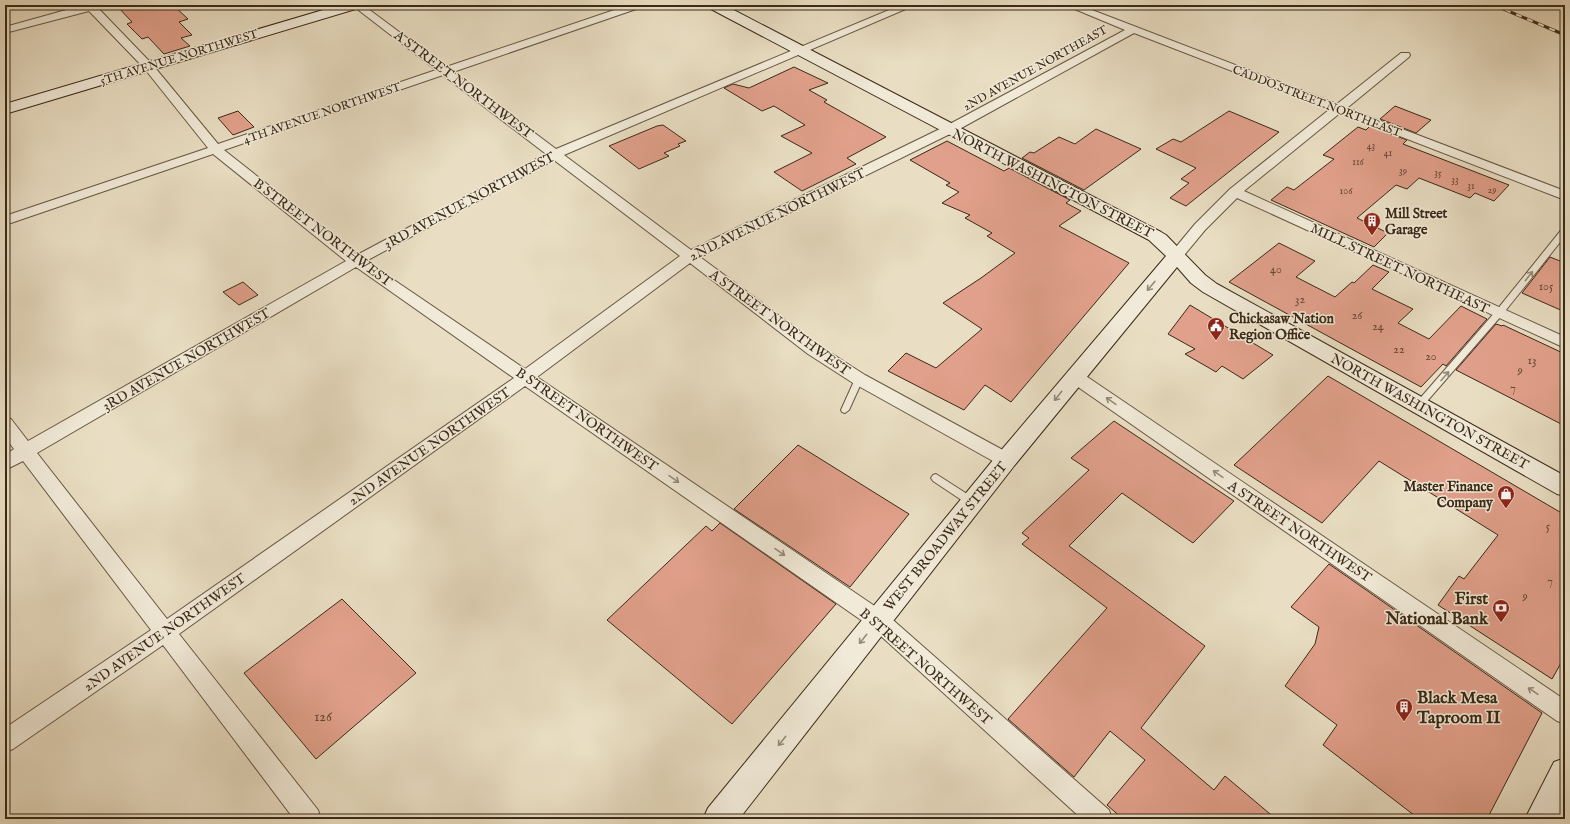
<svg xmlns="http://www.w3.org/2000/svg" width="1570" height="824" font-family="'IM FELL English',serif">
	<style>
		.building { fill: #e1a08b; stroke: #3a2a17 }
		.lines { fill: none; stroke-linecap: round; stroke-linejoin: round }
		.lane-casing { stroke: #665742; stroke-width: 2 }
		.street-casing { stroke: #665742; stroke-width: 2 }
		.secondary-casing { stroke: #3a2a17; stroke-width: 2 }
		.lane { fill: #f1ead8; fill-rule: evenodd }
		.street { fill: #f1ead8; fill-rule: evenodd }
		.secondary { fill: #f1ead8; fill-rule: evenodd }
		.rail-casing { stroke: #3a2a17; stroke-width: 3 }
		.rail { stroke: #f1ead8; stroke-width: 2; stroke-dasharray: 6; stroke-linecap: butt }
		.oneway { stroke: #968a78 }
		.labels { text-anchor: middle; stroke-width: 3; stroke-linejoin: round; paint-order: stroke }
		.far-number-label { font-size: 10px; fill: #644834 }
		.far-street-label { font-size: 12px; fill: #3a2a17; stroke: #f1ead8 }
		.number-label { font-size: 12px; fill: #644834 }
		.street-label { font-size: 14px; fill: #3a2a17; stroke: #f1ead8 }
		.poi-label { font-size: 14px; font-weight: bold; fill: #3a2a17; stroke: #f1ead8; text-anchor: start }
		.near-number-label { font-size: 14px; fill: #644834 }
		.near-poi-label { font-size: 17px; font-weight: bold; fill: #3a2a17; stroke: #f1ead8; text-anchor: end }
	</style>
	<rect width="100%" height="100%" fill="#e9dec3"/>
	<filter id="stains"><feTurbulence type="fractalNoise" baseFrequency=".005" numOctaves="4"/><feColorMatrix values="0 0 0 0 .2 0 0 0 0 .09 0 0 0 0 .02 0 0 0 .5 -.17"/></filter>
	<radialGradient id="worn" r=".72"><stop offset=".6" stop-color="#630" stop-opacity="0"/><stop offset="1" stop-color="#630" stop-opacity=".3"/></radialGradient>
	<path class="building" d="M116,5h57l15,14 -9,3 13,13 -11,3 9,8 -26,8 -16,-17 -6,2 -15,-15 5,-2z
		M794,67l34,16 -19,7 18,10 -3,2 62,35 -39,21 9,6 -54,27 -28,-19 38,-19 -31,-17 24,-11 -31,-19 -12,5 -38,-23 9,-4 16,4z
		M1395,106l36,14 -15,13 -36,-14z
		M238,111l16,16 -21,8 -15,-17z
		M1229,111l50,21 -93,74 -16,-8 19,-15 -8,-4 15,-11 -40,-19 17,-10 8,3z
		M663,125l23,16 -8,3 2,2 -16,7 5,3 -30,13 -30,-23 48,-20z
		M1370,126l37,14 -4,4 106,41 -15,16 -19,-8 -5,5 -51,-20 -12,11 -11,-4 -39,33 31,15 -14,14 -103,-47 16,-13 7,3 40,-31 -11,-4 35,-28 8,3z
		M1096,129l45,20 -57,41 -62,-32 8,-6 4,1 25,-16 16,7z
		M947,141l57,30 5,-3 61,32 -4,3 15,8 -22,15 70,37 -118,139 -26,-17 -21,25 -76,-39 18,-18 30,15 46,-39 -39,-26 38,-25 34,-25 -28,-17 5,-3 -27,-15 5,-3 -28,-12 17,-11 -13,-7 4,-2 -40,-23z
		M1279,243l36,18 -19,16 39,20 17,-15 2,1 19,-18 16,7 -17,17 41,20 -15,14 31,16 32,-33 26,13 -41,47 -3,-2 -22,23 -192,-105z
		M1550,257l15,6v49l-43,-19z
		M243,282l15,13 -19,10 -16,-13z
		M1190,305l83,50 -30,24 -21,-13 -6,6 -31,-18 10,-5 -27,-15z
		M1496,324l6,2 1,-1 62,29v72l-109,-56z
		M1328,376l237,139v141l-13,23 -114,-74 21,-29 5,3 34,-44 -119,-74 -57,62 -88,-58z
		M1114,421l120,80 -41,42 -71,-50 -53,53 136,100 -64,82 73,62 11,-14 51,43h-153l-16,-14 38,-45 -35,-29 -36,46 -66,-58 99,-111 -85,-64 7,-6 -7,-5 67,-63 -18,-12z
		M798,445l111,69 -59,73 -116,-78z
		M720,523l116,81 -104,120 -125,-104 99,-94 6,5z
		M1329,564l213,149 -55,106h-68l-96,-74 14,-20 -52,-39 30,-42 4,-17 -28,-20z
		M342,599l74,74 -100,86 -72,-86z"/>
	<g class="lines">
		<defs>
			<path id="lane" d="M1562,229h3v7l-63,79 -80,92h-6l-1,-2 1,-2 80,-92z
				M859,376l4,3 -14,31 -4,3 -3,-1 -1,-2 14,-31z
				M936,474l39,25 2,3 -2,3 -3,1 -3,-1 -36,-24 -2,-3 2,-3z"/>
			<path id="street" d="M84,5h20l-6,3 54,56 66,80 218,-74 -84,-65h11l83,62 183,-62h15l-2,2 -189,65 103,77 345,-144h14l-351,150 127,95 255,-124 179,-96 -60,-25h14l258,99 64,-51h8l1,2 -1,2 -62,51 218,83v9l-225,-87 -96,78 321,146v11l-328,-150 -32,32 -24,29h-10l-2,-3 2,-3 24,-29 35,-35 100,-80 -196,-76 -180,99 -254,125 120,89 45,29 147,80 3,5 -3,5 -6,2 -6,-2 -147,-82 -45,-29 -118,-91 -153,114 348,236 224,197 3,9h-30l-211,-192 -346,-241 -346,248 139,176 3,9h-27l-131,-174 -150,104 -8,3v-24l146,-98 -128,-169 -18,9v-15l9,-6 -9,-12v-19l6,1 17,22 318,-180 -133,-107 -208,71v-9l203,-68 -64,-80 -55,-57 -84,22v-6zM443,75l103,79 -189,101 -133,-105zM554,160l126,96 -155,113 -159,-108zM356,267l158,111 -347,241 -130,-166z
				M1074,370l6,2 485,328v24l-8,-3 -489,-341 -2,-4 2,-4z"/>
			<path id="secondary" d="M340,5h20l-1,3 -354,106v-10z
				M708,5h16l437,227 5,3 39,40 12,9 348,192v20l-8,-2 -354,-202 -12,-9 -14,-16 -163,199 -275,353h-36l5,-11 290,-354 168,-198 -17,-16 -440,-232z
				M1565,758v47l-7,14h-33l29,-57z"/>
		</defs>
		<use href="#lane" class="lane-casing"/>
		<use href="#street" class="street-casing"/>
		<use href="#secondary" class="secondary-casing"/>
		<use href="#lane" class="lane"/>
		<use href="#street" class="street"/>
		<use href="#secondary" class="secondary"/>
		<defs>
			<path id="rail" d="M1494,5l71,30"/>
		</defs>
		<use href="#rail" class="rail-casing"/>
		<use href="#rail" class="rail"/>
	</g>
	<defs><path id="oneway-shaft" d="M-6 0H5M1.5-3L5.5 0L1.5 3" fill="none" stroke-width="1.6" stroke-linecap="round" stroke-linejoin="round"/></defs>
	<g class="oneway">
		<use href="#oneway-shaft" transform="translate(1529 276) rotate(-52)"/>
		<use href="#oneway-shaft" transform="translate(1151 286) rotate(130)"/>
		<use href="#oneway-shaft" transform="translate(1445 376) rotate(-49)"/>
		<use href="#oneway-shaft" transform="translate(1058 396) rotate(129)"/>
		<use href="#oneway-shaft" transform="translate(1111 401) rotate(-145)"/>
		<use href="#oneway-shaft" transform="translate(1218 474) rotate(-145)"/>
		<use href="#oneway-shaft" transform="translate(674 479) rotate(35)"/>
		<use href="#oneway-shaft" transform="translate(780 552) rotate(35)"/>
		<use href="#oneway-shaft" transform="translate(863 639) rotate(129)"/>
		<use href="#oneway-shaft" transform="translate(1533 691) rotate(-146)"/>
		<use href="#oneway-shaft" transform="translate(782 741) rotate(129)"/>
	</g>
	<defs>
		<symbol id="building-pin" viewBox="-11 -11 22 30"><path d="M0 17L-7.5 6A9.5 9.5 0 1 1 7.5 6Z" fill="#8f2418" stroke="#f1ead8"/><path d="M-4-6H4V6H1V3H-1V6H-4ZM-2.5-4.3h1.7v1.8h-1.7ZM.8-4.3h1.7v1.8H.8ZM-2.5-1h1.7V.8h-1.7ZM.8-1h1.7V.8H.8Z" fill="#fff"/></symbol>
		<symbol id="civic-pin" viewBox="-11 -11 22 30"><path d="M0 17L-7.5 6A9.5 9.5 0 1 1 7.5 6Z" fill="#8f2418" stroke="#f1ead8"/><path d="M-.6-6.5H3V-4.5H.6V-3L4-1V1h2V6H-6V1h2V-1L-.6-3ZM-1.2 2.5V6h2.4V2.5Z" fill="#fff"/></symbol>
		<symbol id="shop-pin" viewBox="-11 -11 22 30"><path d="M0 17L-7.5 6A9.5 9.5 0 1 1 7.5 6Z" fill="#8f2418" stroke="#f1ead8"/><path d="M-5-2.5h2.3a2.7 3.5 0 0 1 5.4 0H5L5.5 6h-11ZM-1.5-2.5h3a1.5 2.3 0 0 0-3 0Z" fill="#fff"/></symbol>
		<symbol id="bank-pin" viewBox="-11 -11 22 30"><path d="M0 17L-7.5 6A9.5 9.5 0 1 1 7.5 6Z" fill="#8f2418" stroke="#f1ead8"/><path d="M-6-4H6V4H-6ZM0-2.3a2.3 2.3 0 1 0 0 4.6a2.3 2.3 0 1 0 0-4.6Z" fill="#fff"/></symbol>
	</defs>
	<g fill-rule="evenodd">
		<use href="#building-pin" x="1362" y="211" width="20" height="27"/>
		<use href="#civic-pin" x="1206" y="316" width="20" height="27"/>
		<use href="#shop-pin" x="1496" y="484" width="20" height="27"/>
		<use href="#bank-pin" x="1491" y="598" width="20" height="27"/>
		<use href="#building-pin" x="1394" y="697" width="20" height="27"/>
	</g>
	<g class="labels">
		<g class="far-number-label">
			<text x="1371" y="149">43</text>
			<text x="1388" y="156">41</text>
			<text x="1358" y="165">116</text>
			<text x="1403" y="174">39</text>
			<text x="1438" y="176">35</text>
			<text x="1455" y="183">33</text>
			<text x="1471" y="189">31</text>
			<text x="1492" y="193">29</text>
			<text x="1346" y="194">106</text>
		</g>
		<g class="far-street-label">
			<text transform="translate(179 57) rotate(-17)" y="4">5TH AVENUE NORTHWEST</text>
			<text transform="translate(1035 68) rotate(-29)" y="4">2ND AVENUE NORTHEAST</text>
			<text transform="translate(1317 101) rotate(21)" y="4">CADDO STREET NORTHEAST</text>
			<text transform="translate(322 113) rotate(-19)" y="4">4TH AVENUE NORTHWEST</text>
		</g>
		<g class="number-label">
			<text x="1276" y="273">40</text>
			<text x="1546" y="290">105</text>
			<text x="1300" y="303">32</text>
			<text x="1357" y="319">26</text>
			<text x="1378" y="330">24</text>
			<text x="1399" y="353">22</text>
			<text x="1431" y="360">20</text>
			<text x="1532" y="364">13</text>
			<text x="1520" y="374">9</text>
			<text x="1513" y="392">7</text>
			<text x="1548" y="530">5</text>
			<text x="1550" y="585">7</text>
			<text x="1525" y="600">9</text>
		</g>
		<g class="street-label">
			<text transform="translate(464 84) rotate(37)" y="5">A STREET NORTHWEST</text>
			<text transform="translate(1053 183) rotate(27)" y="5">NORTH WASHINGTON STREET</text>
			<text transform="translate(469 200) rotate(-28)" y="5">3RD AVENUE NORTHWEST</text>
			<text transform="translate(777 214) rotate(-26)" y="5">2ND AVENUE NORTHWEST</text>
			<text transform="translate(323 232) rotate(37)" y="5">B STREET NORTHWEST</text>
			<text transform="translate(1400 268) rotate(25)" y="5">MILL STREET NORTHEAST</text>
			<text transform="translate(780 322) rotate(36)" y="5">A STREET NORTHWEST</text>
			<text transform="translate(186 359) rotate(-30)" y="5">3RD AVENUE NORTHWEST</text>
			<text transform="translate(1430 411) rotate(29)" y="5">NORTH WASHINGTON STREET</text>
			<text transform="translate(587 419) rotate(35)" y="5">B STREET NORTHWEST</text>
			<text transform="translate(429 446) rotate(-35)" y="5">2ND AVENUE NORTHWEST</text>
			<text transform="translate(1300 531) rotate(34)" y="5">A STREET NORTHWEST</text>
			<text transform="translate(945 536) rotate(-51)" y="5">WEST BROADWAY STREET</text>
			<text transform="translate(164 632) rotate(-35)" y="5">2ND AVENUE NORTHWEST</text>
			<text transform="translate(926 666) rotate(41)" y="5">B STREET NORTHWEST</text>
		</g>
		<g class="poi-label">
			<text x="1385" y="218">Mill Street<tspan x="1385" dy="16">Garage</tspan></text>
			<text x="1229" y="323">Chickasaw Nation<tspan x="1229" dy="16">Region Office</tspan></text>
			<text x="1493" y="491" text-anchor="end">Master Finance<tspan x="1493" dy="16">Company</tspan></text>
		</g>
		<g class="near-number-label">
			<text x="323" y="721">126</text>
		</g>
		<g class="near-poi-label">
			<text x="1488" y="604">First<tspan x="1488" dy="20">National Bank</tspan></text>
			<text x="1417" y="703" text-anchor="start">Black Mesa<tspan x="1417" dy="20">Taproom II</tspan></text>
		</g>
	</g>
	<rect width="1570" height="824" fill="none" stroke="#e9dec3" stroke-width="20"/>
	<rect x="6" y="6" width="1558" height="812" fill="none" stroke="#3a2a17" stroke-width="2"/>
	<rect x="10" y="10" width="1550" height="804" fill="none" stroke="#3a2a17"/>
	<rect width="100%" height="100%" filter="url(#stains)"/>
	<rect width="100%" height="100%" fill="url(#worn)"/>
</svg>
